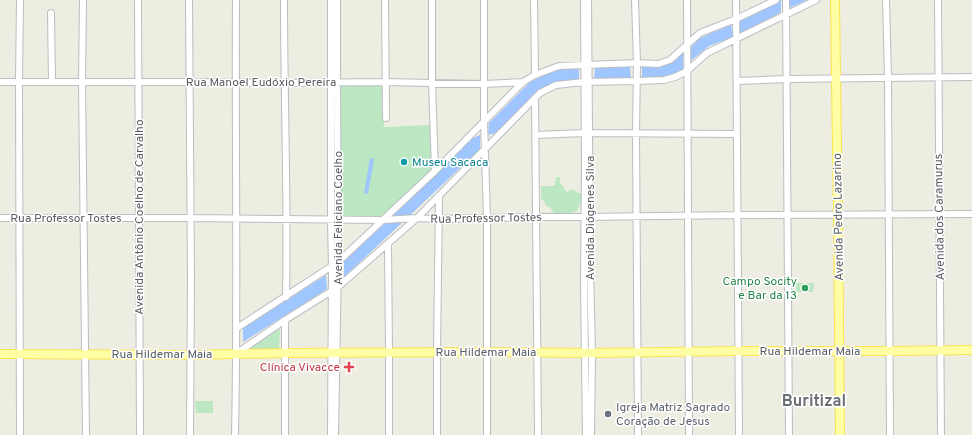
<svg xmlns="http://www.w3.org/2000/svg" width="972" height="435" font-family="Overpass,sans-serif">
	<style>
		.green { fill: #bbe7c2 }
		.water { fill: #9fc6ff }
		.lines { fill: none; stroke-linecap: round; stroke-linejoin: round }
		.minor-casing { stroke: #bbbdc3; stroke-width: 8 }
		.major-casing { stroke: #fae44e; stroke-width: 10 }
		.minor { stroke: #fff; stroke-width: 6 }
		.major { stroke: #fffea4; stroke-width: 8 }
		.culture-dot { fill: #0f9aa8; stroke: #fff; stroke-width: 1.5 }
		.leisure-dot { fill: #2e9e5b; stroke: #fff; stroke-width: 1.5 }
		.health-dot { fill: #e0444e; stroke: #fff; stroke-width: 1.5 }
		.worship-dot { fill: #6b7280; stroke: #fff; stroke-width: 1.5 }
		.labels { text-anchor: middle; stroke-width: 3; stroke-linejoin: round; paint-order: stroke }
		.street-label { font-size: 12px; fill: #595c63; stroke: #fff }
		.culture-label { font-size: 12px; fill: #0d838f; stroke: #fff; text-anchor: start }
		.leisure-label { font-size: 12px; fill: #27864d; stroke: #fff; text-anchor: end }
		.health-label { font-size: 12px; fill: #be3a42; stroke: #fff; text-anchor: end }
		.worship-label { font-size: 12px; fill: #5b616d; stroke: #fff; text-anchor: start }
		.district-label { font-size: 16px; font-weight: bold; fill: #6a6e75; stroke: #fff }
	</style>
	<rect width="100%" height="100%" fill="#eeede1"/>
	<path class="green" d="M384,83v44l47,-2 2,46 -51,47 -43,1 -1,-135z
		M556,177h4c-2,10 4,6 5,14l2,1 6,-3 5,4h4l1,2c-1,6 -4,10 -6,16l-6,2 -17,1 -4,-7h-3l-3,-6 -3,-2v-13h12l2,-1z
		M796,283h18l-1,9h-17z
		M280,329l-1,20h-34z
		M195,401h18v12h-17z"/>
	<path class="water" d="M780,0h1v12l-41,22v-14z
		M789,0h18l-18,8z
		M731,25l2,12 -24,9 -20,16v-13l11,-11z
		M683,52v18l-20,7 -21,2v-12l28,-4z
		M579,66v13l-17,2 -22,9 -44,43 -8,2 1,-12 41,-41 27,-13z
		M630,66l1,13 -37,1 1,-12z
		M480,135v14l-75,71 -61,57v-16l54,-50 75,-73z
		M370,158l4,1 -6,35 -4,-1z
		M326,275l1,14 -84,53v-14z"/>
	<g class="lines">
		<defs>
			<path id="minor" d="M20,0l-1,82 1,353
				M83,0l-1,82 4,353
				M138,0l2,435
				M189,0l2,279 -1,156
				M284,0c0,99 4,198 2,297
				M331,0v220l1,47 -1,168
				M385,0l1,118
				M432,0v83l3,88
				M484,0v121l3,97v217
				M534,0l1,75
				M584,0l1,167 -1,115 2,153
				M588,0l2,265 2,88 -1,82
				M635,0l2,63 -1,71 2,301
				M687,0l2,435
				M736,0l3,435
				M786,0l3,435
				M886,0l2,78 2,357
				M938,0l3,435
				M51,13l1,69
				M737,81l49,-2 186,-2
				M0,82h189l95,1 101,-1 99,2 39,-2
				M535,98l3,337
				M536,135l48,-2 153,1
				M0,218h191l192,2 34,-2 21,1 99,-2h48l153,-2 234,-1
				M388,244l1,108v83
				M285,320v115
				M237,328l101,-66 97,-91 88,-89 12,-7 24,-9 78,-3 21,1 12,-4 30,-27 36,-14 40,-19
				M237,353l48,-33 53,-33 79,-69 123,-125 16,-8 28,-3 53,-1 27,-1 11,-3 12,-6 20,-18 109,-53
				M235,435c3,-145 0,-290 1,-435
				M335,435l3,-173 -1,-179v-83
				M437,435v-83l2,-156"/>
			<path id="major" d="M835,0l1,79 2,135 2,221
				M0,354l191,1 94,-2 202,-1 105,1 147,-2h151l82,-1"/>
		</defs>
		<use href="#minor" class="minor-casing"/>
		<use href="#major" class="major-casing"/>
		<use href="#minor" class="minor"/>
		<use href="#major" class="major"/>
	</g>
	<circle class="culture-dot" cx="404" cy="162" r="4"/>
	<circle class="leisure-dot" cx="805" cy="288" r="4"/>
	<path class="health-dot" d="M347 361h4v4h4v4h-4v4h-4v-4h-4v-4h4z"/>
	<circle class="worship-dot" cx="608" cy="414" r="4"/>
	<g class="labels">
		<g class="street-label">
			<text x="261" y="86">Rua Manoel Eudóxio Pereira</text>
			<text transform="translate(139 217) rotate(-90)" y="4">Avenida Antônio Coelho de Carvalho</text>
			<text transform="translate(838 217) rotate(-91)" y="4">Avenida Pedro Lazarino</text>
			<text transform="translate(939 217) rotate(-91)" y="4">Avenida dos Caramurus</text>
			<text x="66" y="222">Rua Professor Tostes</text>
			<text transform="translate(338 218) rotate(-90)" y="4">Avenida Feliciano Coelho</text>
			<text transform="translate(486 218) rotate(-1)" y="4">Rua Professor Tostes</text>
			<text transform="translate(590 218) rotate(-90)" y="4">Avenida Diógenes Silva</text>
			<text x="810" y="355">Rua Hildemar Maia</text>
			<text x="486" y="356">Rua Hildemar Maia</text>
			<text x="162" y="358">Rua Hildemar Maia</text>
		</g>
		<g class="culture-label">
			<text x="412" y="166">Museu Sacaca</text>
		</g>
		<g class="leisure-label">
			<text x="797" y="285">Campo Socity<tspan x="797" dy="14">e Bar da 13</tspan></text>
		</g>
		<g class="health-label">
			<text x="340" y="371">Clínica Vivacce</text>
		</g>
		<g class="worship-label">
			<text x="616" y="411">Igreja Matriz Sagrado<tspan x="616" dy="14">Coração de Jesus</tspan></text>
		</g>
		<g class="district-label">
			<text x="814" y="406">Buritizal</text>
		</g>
	</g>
</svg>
